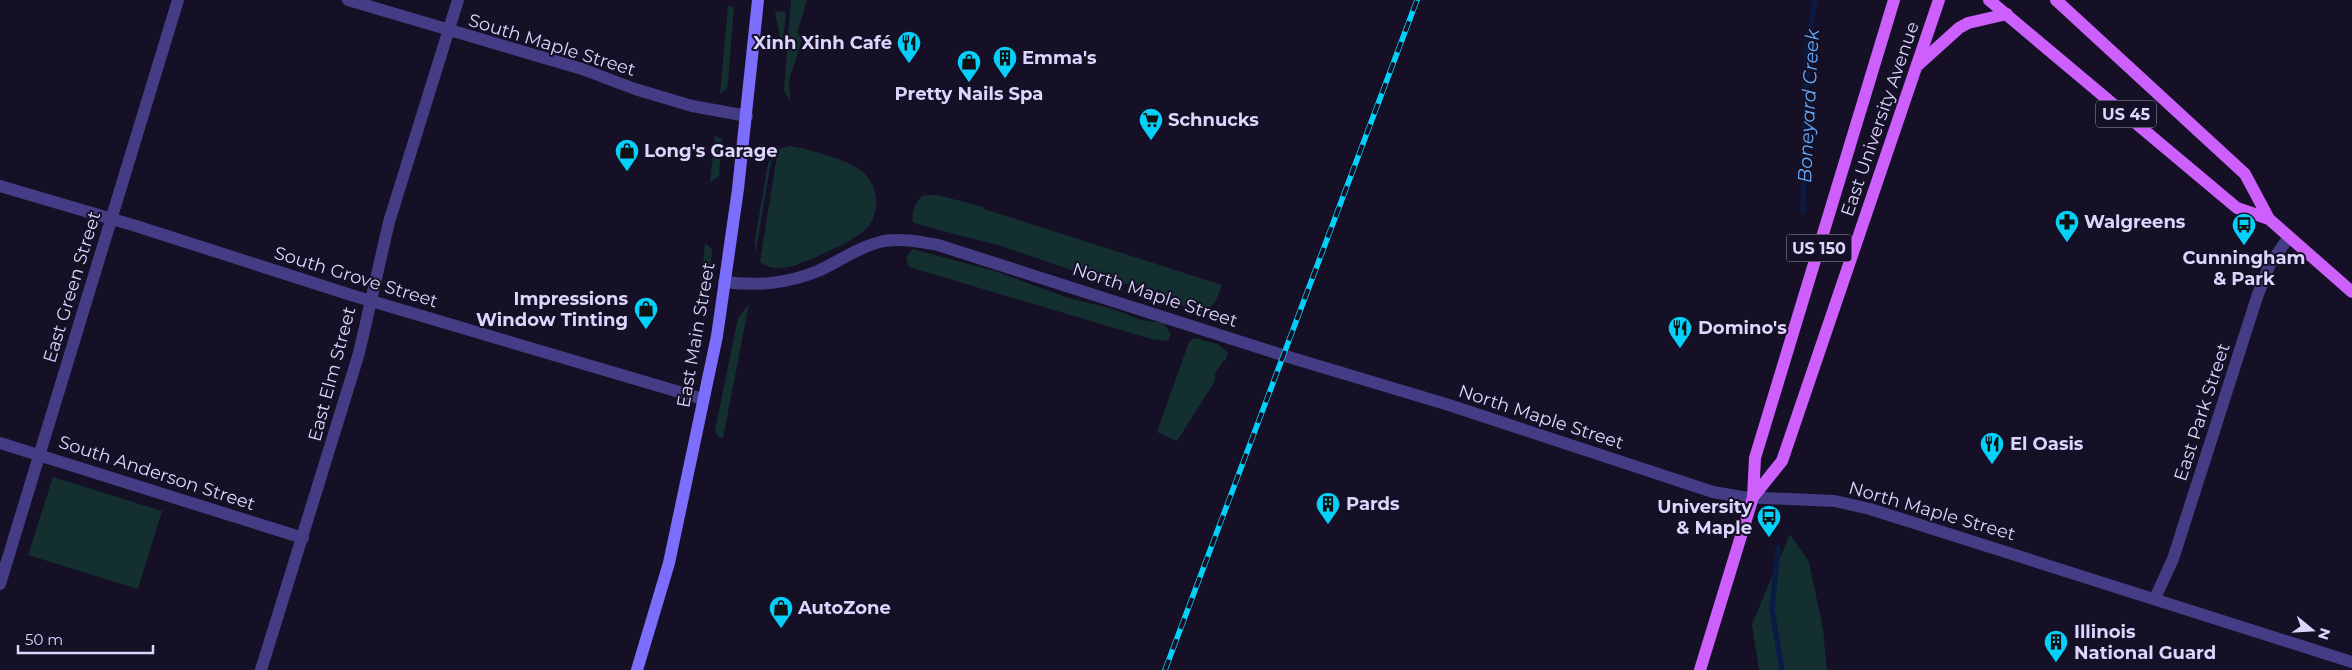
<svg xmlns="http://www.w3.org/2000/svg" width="2352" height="670" font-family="Montserrat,sans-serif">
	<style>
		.green { fill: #132f30 }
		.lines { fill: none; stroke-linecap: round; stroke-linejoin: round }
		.stream { stroke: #0b1c44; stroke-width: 5.5 }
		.minor { stroke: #443c84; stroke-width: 12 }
		.secondary { stroke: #7c6efc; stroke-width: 12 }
		.primary { stroke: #cd5ffc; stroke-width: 12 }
		.rail-casing { stroke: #05d0fa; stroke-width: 5.5 }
		.rail { stroke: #151026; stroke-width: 4; stroke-dasharray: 11; stroke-linecap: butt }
		.labels { text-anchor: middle; stroke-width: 4; stroke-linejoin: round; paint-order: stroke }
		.shield { fill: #151026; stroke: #a19abd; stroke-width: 1 }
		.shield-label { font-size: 16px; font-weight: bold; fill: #ddd5fe }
		.poi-label { font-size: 18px; font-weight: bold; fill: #ddd5fe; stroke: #151026; text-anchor: start }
		.street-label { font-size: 18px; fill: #ddd5fe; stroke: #151026 }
		.water-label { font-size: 19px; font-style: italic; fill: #65acfc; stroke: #151026 }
	</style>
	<rect width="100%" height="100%" fill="#151026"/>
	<path class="green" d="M791,0h16l-10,33 5,7 -13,40 1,21 -6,-10z
		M728,6l6,1 -6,76 -1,5 -7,6z
		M775,11l11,1 -3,29 -2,2z
		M715,136l7,3 -3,37 -9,7z
		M790,146c15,2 57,14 69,23 19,13 23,40 9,58 -10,13 -58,33 -75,39 -11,3 -24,3 -33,-4l18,-113z
		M772,156l-17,99v-16l13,-75z
		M924,195h13l43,11 4,1v2l238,76c-5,14 -8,24 -23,28l-68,-31 -13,4 -117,-40 -81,-21 -7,-3c-2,-10 2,-21 11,-27z
		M705,243l6,5 1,3 -5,51 -8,5z
		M912,249l83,22 73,27 45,11 28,11 22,3 8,11 -3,7 -17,-2 -242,-72 -3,-9z
		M749,304l-26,134 -5,-1 -3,-7 23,-112z
		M1194,338l24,6 10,9 -2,7 -3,1 -8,13v7l-38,60 -20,-9 32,-90z
		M53,477l109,34 -24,78 -110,-34z
		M1790,534l19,28 14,67 4,41h-68l-7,-46z"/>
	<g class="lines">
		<path class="stream" d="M1803,211l4,-162 8,-49
			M1778,548l-6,62 10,60"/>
		<path class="minor" d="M348,0l234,69 53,20 57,17 55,10
			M0,186l136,40 215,69 352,104
			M724,282c33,4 62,2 94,-11 22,-10 42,-25 66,-30 18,-3 37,1 54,4l344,110 167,50 264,87 29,5 93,4 35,8 482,153
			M0,443l303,95
			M0,584l178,-584
			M2155,598l18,-39 84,-262 12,-31 19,-28
			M261,670l98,-317 30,-131 69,-222"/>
		<path class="secondary" d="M637,670l32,-107 48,-227 21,-147 20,-189"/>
		<path class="primary" d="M1989,0l248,208 32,11
			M2056,0l189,174 24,45 83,73
			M1918,65l41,-37 9,-5 39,-9
			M1753,497l29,-36 157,-461
			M1700,670l53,-173 2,-39 139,-458"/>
		<defs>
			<path id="rail" d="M1165,670l252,-670"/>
		</defs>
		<use href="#rail" class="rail-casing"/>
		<use href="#rail" class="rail"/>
	</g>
	<defs>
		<symbol id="restaurant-pin" viewBox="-11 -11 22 30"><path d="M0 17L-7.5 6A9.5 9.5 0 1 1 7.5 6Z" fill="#05d0fa" stroke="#151026"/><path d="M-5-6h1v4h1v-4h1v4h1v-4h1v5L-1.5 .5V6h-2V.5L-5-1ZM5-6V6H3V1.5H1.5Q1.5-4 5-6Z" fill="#111"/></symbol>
		<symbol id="building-pin" viewBox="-11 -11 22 30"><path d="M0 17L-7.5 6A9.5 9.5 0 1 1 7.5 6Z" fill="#05d0fa" stroke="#151026"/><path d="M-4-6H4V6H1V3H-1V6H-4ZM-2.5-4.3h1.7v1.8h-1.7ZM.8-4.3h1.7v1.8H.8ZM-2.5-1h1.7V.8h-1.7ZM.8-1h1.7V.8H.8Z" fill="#111"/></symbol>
		<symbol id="shop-pin" viewBox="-11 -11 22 30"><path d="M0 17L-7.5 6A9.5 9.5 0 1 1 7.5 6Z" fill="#05d0fa" stroke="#151026"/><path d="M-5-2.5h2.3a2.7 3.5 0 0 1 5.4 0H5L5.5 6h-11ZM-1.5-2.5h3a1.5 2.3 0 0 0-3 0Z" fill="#111"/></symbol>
		<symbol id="supermarket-pin" viewBox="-11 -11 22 30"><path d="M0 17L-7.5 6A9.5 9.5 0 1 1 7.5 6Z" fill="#05d0fa" stroke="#151026"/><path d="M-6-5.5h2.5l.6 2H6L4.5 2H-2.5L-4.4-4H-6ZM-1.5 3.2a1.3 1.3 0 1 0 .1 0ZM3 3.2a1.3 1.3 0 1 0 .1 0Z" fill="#111"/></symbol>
		<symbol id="pharmacy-pin" viewBox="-11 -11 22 30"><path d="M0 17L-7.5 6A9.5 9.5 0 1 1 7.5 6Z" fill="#05d0fa" stroke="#151026"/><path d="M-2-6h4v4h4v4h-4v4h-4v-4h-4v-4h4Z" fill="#111"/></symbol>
		<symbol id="bus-pin" viewBox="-11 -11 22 30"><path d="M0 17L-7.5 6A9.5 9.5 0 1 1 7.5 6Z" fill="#05d0fa" stroke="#151026"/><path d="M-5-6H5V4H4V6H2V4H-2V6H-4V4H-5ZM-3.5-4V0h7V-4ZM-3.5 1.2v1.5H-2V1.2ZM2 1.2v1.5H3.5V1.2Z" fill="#111"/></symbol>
	</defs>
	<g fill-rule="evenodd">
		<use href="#restaurant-pin" x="895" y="29" width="28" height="38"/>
		<use href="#building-pin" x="991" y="44" width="28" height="38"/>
		<use href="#shop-pin" x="955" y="48" width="28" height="38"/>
		<use href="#supermarket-pin" x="1137" y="106" width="28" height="38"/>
		<use href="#shop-pin" x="613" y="137" width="28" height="38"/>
		<use href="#pharmacy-pin" x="2053" y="208" width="28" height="38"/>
		<use href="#bus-pin" x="2230" y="211" width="28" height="38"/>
		<use href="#shop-pin" x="632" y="295" width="28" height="38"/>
		<use href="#restaurant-pin" x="1666" y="314" width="28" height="38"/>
		<use href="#restaurant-pin" x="1978" y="430" width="28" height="38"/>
		<use href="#building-pin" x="1314" y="490" width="28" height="38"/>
		<use href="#bus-pin" x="1755" y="503" width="28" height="38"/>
		<use href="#shop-pin" x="767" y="594" width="28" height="38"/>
		<use href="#building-pin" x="2042" y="628" width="28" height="38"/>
	</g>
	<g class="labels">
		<g class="shield">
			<rect x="2096" y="100.5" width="60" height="27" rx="4"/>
			<rect x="1786.5" y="234.5" width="65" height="27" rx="4"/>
		</g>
		<g class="shield-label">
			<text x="2126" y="120">US 45</text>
			<text x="1819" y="254">US 150</text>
		</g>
		<g class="poi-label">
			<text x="892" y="49" text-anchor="end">Xinh Xinh Café</text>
			<text x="1022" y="64">Emma's</text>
			<text x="969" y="100" text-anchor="middle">Pretty Nails Spa</text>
			<text x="1168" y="126">Schnucks</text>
			<text x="644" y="157">Long's Garage</text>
			<text x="2084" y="228">Walgreens</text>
			<text x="2244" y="264" text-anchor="middle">Cunningham<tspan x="2244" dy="21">&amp; Park</tspan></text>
			<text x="628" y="305" text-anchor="end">Impressions<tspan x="628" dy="21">Window Tinting</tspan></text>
			<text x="1698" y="334">Domino's</text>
			<text x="2010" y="450">El Oasis</text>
			<text x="1346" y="510">Pards</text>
			<text x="1752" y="513" text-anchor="end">University<tspan x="1752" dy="21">&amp; Maple</tspan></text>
			<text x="798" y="614">AutoZone</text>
			<text x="2074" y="638">Illinois<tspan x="2074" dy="21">National Guard</tspan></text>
		</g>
		<g class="street-label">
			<text transform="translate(552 45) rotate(17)" y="6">South Maple Street</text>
			<text transform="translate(1880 119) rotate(-71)" y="6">East University Avenue</text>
			<text transform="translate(356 277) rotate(17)" y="6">South Grove Street</text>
			<text transform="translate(72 287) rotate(-73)" y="6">East Green Street</text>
			<text transform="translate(1155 295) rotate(18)" y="6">North Maple Street</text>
			<text transform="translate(696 335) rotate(-80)" y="6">East Main Street</text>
			<text transform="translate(332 374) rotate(-75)" y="6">East Elm Street</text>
			<text transform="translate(2202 412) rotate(-72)" y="6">East Park Street</text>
			<text transform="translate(1541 417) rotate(18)" y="6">North Maple Street</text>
			<text transform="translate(157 473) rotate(18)" y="6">South Anderson Street</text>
			<text transform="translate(1932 511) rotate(16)" y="6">North Maple Street</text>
		</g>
		<g class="water-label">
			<text transform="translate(1808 106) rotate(-87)" y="7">Boneyard Creek</text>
		</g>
	</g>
	<g transform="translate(2312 630) rotate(108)" stroke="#151026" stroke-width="4" paint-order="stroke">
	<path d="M0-4L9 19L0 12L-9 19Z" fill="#ddd5fe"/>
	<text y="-8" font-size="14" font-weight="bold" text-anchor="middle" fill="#ddd5fe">N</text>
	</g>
	<path d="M18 645v8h135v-8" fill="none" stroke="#ddd5fe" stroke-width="2.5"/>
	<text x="25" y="645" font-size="15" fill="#ddd5fe" stroke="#151026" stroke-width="4" paint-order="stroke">50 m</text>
</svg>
